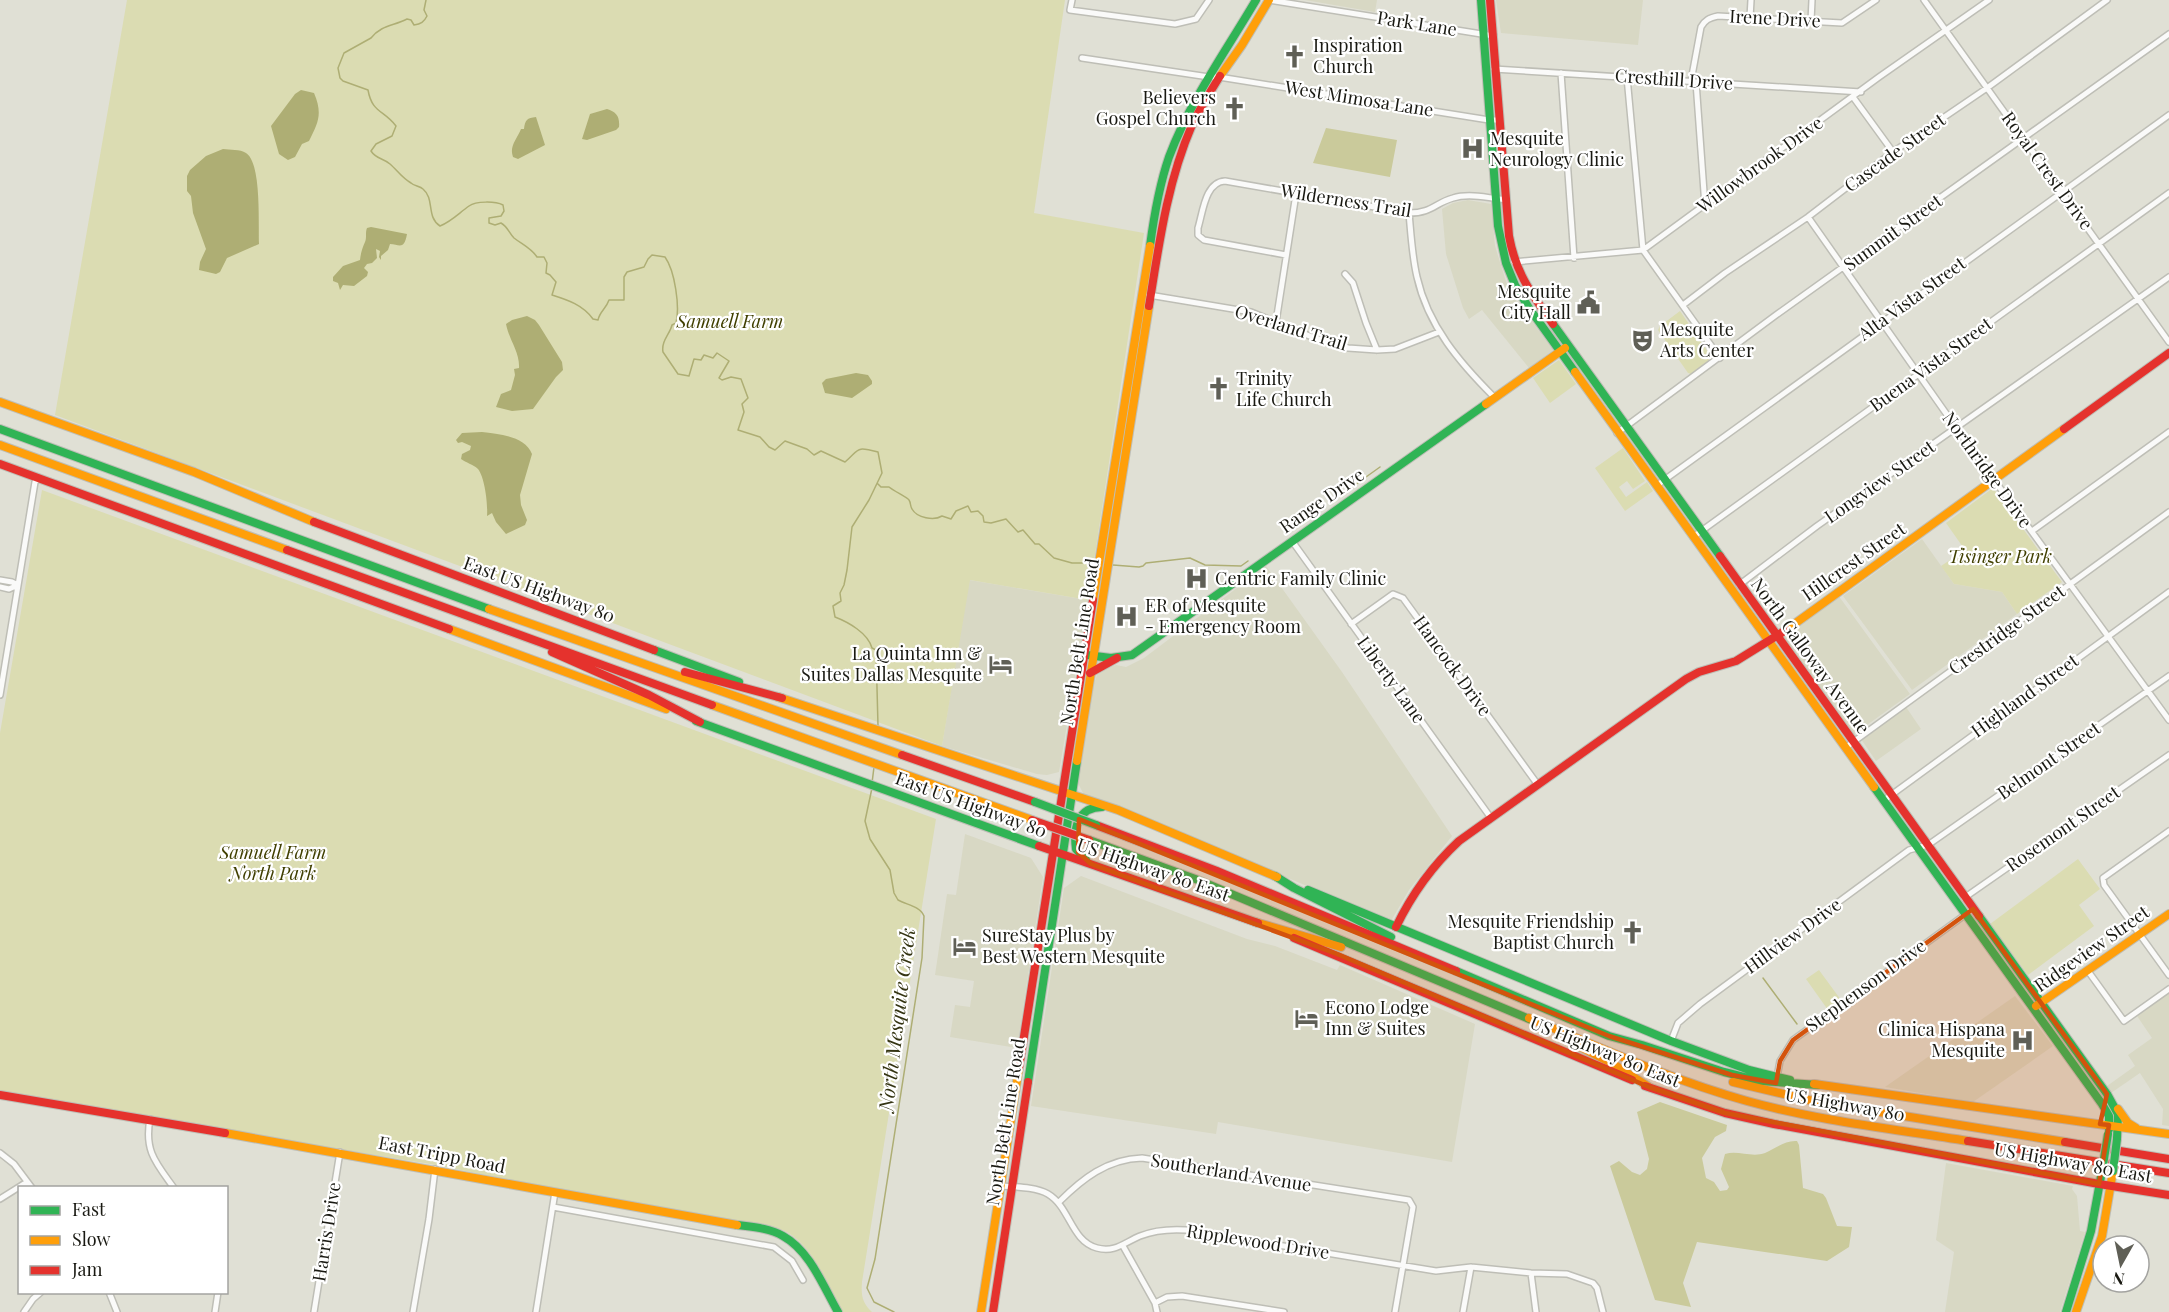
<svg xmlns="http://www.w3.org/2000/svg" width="2169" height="1312" font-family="'Playfair Display',serif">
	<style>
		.built { fill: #d8d8c4 }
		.green { fill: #dbdcb2 }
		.forest { fill: #caca9b }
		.water { fill: #aeae74 }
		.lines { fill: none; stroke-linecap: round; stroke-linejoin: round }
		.stream { stroke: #aeae74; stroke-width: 1.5 }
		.street-casing { stroke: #bebeb6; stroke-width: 8 }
		.fast-casing { stroke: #bebeb6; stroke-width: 10 }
		.slow-casing { stroke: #bebeb6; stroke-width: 10 }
		.jam-casing { stroke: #bebeb6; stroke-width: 10 }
		.street { stroke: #fafaf9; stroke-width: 5 }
		.fast { stroke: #30b455; stroke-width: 8 }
		.slow { stroke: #ff9f0a; stroke-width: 8 }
		.jam { stroke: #e5322d; stroke-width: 8 }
		.fast-bridge-casing { stroke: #bebeb6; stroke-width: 10; stroke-linecap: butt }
		.jam-bridge-casing { stroke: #bebeb6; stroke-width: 10; stroke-linecap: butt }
		.fast-bridge { stroke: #30b455; stroke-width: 8 }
		.jam-bridge { stroke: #e5322d; stroke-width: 8 }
		.marked { fill: #d3530d; fill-opacity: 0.2; stroke: #d3530d; stroke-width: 4.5; stroke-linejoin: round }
		.labels { text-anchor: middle; stroke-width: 4.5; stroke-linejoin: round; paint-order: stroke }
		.street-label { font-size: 18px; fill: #191912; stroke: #fff }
		.poi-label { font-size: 18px; fill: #191912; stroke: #fff; text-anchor: start }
		.park-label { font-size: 18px; font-style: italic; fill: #403f00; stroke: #fff }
		.water-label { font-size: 20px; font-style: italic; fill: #343412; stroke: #fff }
	</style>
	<rect width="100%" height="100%" fill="#e0e0d5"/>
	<path class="built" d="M1305,0h72l-2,12z
		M1496,0h147l-5,45 -137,-12z
		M1468,200l23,4 4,42 14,45 44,59 -24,18 -47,-58 -13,9 -6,-11 -17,-54 -4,-45 11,-6z
		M1922,539l32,45 48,8 15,22 -105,76 -69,-94z
		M1266,566l76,106 110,164 -43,54 -18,31 -220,-92 -87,-34 -6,-12 14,-94 5,-14 12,-8 7,-2 10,2 18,-9z
		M969,580l119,20 -29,172 -12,3 -10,-1 -95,-28z
		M1838,595l72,99 -57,41 -72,-100z
		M1906,707l15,22 -45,32 -15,-22z
		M965,834l66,24 12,19 -26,171 -67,-11 5,-32 15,2 4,-26 -39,-6 12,-81 9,1z
		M1081,876l166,63 28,7 62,24 3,-5 135,59 -23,138 -234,-40 -2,12 -185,-28 33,-218z
		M2169,993v133l-7,-1 1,-16 -23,-36 -29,20 -4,-7 28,-20 -7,-11 24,-17 -15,-22z
		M2015,996l38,50 -17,12 -63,44 -88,-15z
		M1946,1163l127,23 -1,3 5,7 3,35 5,1 -25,80h-115l9,-60 -18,-12z"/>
	<path class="green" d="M127,0h938l-31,213 110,20 -56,367 -118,-20 -28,166 -887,-331z
		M1680,311l32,47 -21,16 -3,-1 -30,-43 2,-4z
		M1559,360l17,24 -26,19 -17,-25z
		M1623,448l22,33 -12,8 -6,-8 -8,6 7,10 21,-15 6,9 -28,20 -30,-43z
		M1993,488l69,94 -45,32 -15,-22 -48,-8 -13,-18 24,-16 -19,-27z
		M42,490l894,329 -74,463c-1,13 0,21 10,30h-31c-16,-29 -30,-75 -65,-84l-230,-41 -110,-22 -436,-72v-360z
		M2078,859l22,30 -21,16 15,21 -66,49 -38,-51z
		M1819,970l22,30 -13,10 -22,-31z"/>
	<path class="forest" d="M1326,128l71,12 -7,37 -77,-14z
		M1660,1102l67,23 -1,6 -11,6 -13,21 4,20 8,4 6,9 7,-1 2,-3 -8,-18 4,-15c13,-4 27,4 40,-1 10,-4 20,-13 32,-12l2,4 4,43 20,6 3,4 11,28 15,1 -3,20 -22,14 -130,-19 -14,41 8,24 -36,-7 -45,-134 9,-5 13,11 8,3 7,-6 2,-10 -12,-47z"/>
	<path class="water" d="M301,90l13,3c9,21 4,30 -5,48l-7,3 -7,13 -7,3 -9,-6 -8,-28 24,-32z
		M607,109c9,3 13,7 12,18l-3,3 -29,10 -5,-1 8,-25z
		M536,117l9,28 -27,14 -5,-2c-4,-11 4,-18 8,-28h3c1,-9 3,-11 12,-12z
		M223,149c7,1 17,0 23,4 16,10 12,73 13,91l-32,14 -7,14 -4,2 -17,-4 1,-8 6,-13 -13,-36 -2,-17 -4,-5v-15l3,-6 16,-14z
		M371,227l36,7c-3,17 -8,10 -17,10l-2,6 -7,6v4l-2,-3 1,-6 -4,-2 1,9 -5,5 -5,1 -3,4 4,4 -1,4 -13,10 -11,-1 -3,5 -2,-7 -5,-2v-4l10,-11 17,-6c1,-8 2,-11 5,-18 2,-5 0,-9 2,-14z
		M527,316l8,4 4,5 23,37 1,8 -7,7 -23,32 -21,2 -16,-4 5,-13 10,-4 4,-15 -1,-6 5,-1c1,-16 -10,-28 -13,-44l6,-4z
		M856,373l12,2 4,6v3l-20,14 -27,-5 -3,-10 4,-4z
		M482,432c17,2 43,4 50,22l-12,41 1,10 6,15 -2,5 -19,9 -10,-12 -4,-9 -5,3c1,-11 -2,-38 -9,-47 -5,-5 -12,-6 -17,-10l1,-5 8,-4 1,-4 -9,-4 -4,1 -2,-3 6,-7z"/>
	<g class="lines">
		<path class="stream" d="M426,0l-2,10 3,6c-3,6 -6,8 -13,9l-3,-5 -4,-1c-13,7 -26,6 -36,19l-27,15 -6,15 2,10 3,3 25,9c4,23 16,20 28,36l-4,10 -16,8 -5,7c5,8 12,7 19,13 7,6 12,14 21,19 3,3 9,3 12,6 12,10 3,28 17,37 12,-5 19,-13 29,-20 7,-5 26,-5 34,-1l1,6 -3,5 -12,2v5l6,2 6,-2c7,4 8,10 13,15 9,7 17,10 23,19h7l3,6 -1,10 4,2 6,7 -4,13c16,5 31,10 41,24l5,1c2,-9 8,-11 11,-20h15v-23l3,-5 17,-5 4,-8 4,-4 13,2c10,14 15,50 11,66l-4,2c-2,9 -11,16 -9,27l15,22 11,2 5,-17 7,1 3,-5 9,3 4,-5 12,8 -10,17 3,2 9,-3 10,2 7,19 -6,6 2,8 -6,18 22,7 9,10 6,3 10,-9 22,8 7,6 7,-4 24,11c15,-13 10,-16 33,-10l4,21 -13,27 -17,27 -5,43 -3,15 -4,8 1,8 -8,5 2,11c13,5 33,16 37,31l4,2 2,76
			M878,484l3,3h8c5,4 19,11 20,13 2,3 1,6 3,9 5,9 22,12 30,7l9,3 5,-8 12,-5 3,6 7,-1 5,5 1,6 7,1 15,-4 12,13 5,-2 12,14h4l15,14 18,5h20
			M1345,492l35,-25
			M1113,565l26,2 4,-1 3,-3 44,-5 15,7 36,1 7,-5
			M872,783l2,-16
			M872,788l-7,33 5,18 20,31 4,23 4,7c9,5 22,6 26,16l-2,42 -47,301 -8,29 7,14 20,10
			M1763,978l34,46"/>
		<defs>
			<path id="street" d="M1072,0l-2,10 105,14 21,-5 13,-19
				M1269,0l225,36
				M1924,0l245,342
				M1750,18l1,-18
				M1811,21l1,-21
				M1082,58l127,19h10l270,43h11
				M1494,69l367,23
				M1561,73l13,185
				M1627,77l16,173 77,108
				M1691,81l10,-54c4,-7 8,-9 17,-11l124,7 34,-23
				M1696,82l9,124
				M1853,97l40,55
				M1409,213c2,21 3,43 8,64 11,49 43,86 77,120
				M1808,217l149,212 212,291
				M1286,255l-82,-15 -6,-5v-7c5,-16 7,-46 27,-47l184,32c23,0 26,-10 44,-15 16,-5 37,0 53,2
				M1514,262l129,-12 236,-173 110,-77
				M1345,274l8,9 13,40 11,27
				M1149,295l102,17 61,25 36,11 29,2 18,-1 44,-17
				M1683,305l42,-32 83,-56 85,-65 94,-64 120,-88
				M1276,322l20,-128
				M1617,433l159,-118 393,-281
				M1656,486l513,-371
				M2032,531l137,-99
				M1693,537l476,-344
				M1292,541l199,277
				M0,580l12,2 6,3
				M1739,585l78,-59 352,-249
				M0,587l9,2 9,-4
				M1351,624l42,-30 10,4 135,187
				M0,695l35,-213 4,-4
				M1845,748l324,-236
				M1883,801l286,-209
				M2169,831l-66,47 1,7 65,90
				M1964,898l205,-143
				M2088,971l36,50 45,-32
				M1671,1041l7,-18 22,-19 209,-154 19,-5 241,-169
				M1777,1077l3,-16 13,-21 180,-131
				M150,1119c-6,32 6,44 24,69
				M0,1153l14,11 18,24
				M1002,1186c14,1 34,1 46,8 22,13 23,47 49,54 18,5 28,-6 43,-12 15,-6 30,-7 46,-6l250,41 35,-4 60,6 36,1 26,9 4,5 6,24
				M0,1199l27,-17
				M1059,1202c23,-23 48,-43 83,-44l267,42 4,7 -18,105
				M553,1207l221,40 18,14 11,19
				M1123,1246l32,57 2,9
				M1531,1273l5,39
				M109,1292l8,20
				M1155,1303l12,-6 15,-1 102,16
				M24,1312l9,-13 8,-7
				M215,1312l3,-20
				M314,1312l26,-160
				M413,1312l16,-93 6,-50
				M536,1312l19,-120
				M1463,1312l8,-45"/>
			<path id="fast" d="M1481,0l17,226 8,37 9,22 14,23 46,64
				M1150,246c4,-30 9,-60 19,-89 21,-56 57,-106 87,-157
				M1553,324l167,232
				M0,429l489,180
				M654,650l85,32
				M1087,655l24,3 21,-3 354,-251
				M696,721l343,125
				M1874,787l228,317 7,12v13
				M1089,840l109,40 336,141
				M1086,860l-10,-11c-3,-21 2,-42 26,-42
				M1275,876l19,12 97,49
				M1308,890l363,151 78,29 41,10
				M1979,916l128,178 11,20 -1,25
				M1456,971l153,65 33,9 82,27 36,9 59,4
				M1028,1082l49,-321
				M737,1225c15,2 32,3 46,11 27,15 40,50 55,76
				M2066,1312l25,-81 11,-60"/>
			<path id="slow" d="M1220,76l22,-31 27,-45
				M1575,372l299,415
				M0,402l194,70 120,50
				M1486,404l79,-56
				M0,445l287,105
				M1093,600l57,-354
				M489,609l413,146
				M449,629l217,80
				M1786,630l278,-201
				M778,697l340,113 159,67
				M712,705l320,115
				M1077,761l72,-455
				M1255,922l86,25
				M2036,1006l133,-92
				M1529,1018c72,30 143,62 218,83 72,20 147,28 221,40
				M1577,1045l38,20 34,22
				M1733,1082l84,20 248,40
				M1814,1084l355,50
				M2118,1109l10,14 8,5
				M225,1133l512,92
				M981,1312l38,-244
				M2076,1312l26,-76 11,-65"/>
			<path id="jam" d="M1490,0l19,236c7,38 22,57 44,88
				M1149,306c10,-62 18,-123 43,-181 8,-17 18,-33 28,-49
				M2064,429l105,-76
				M0,464l449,165
				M314,522l340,128
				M287,550l425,155
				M1720,556l259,360
				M552,652l97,43 51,27
				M685,672l97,26
				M1090,673l27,-15
				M902,755l133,47
				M1096,825l121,46 239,100
				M1039,846l219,77
				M1396,927c16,-33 36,-61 63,-86l227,-162 13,-7 37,-11 50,-31
				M1294,938l338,142
				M1019,1068l74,-468
				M1645,1086l80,27 49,11 325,60 70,11
				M0,1095l225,38
				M1968,1141l201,32
				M2065,1142l104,17
				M993,1312l35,-230"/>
		</defs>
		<use href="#street" class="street-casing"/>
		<use href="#fast" class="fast-casing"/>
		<use href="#slow" class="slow-casing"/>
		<use href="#jam" class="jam-casing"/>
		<use href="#street" class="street"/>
		<use href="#fast" class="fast"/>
		<use href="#slow" class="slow"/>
		<use href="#jam" class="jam"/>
		<defs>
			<path id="fast-bridge" d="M1035,802l61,23
				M2102,1171l6,-37
				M2113,1171l4,-32"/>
			<path id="jam-bridge" d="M1032,820l57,20"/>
		</defs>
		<use href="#fast-bridge" class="fast-bridge-casing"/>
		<use href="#jam-bridge" class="jam-bridge-casing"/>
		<use href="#fast-bridge" class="fast-bridge"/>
		<use href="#jam-bridge" class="jam-bridge"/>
	</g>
	<path class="marked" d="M1079,819l530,217 123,39 44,8 4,-22 13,-21 180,-131 134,185 -7,30 9,1 -10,59 -374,-71 -76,-26 -312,-133 -246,-90 -13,-12z"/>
	<defs>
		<symbol id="church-bare" viewBox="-9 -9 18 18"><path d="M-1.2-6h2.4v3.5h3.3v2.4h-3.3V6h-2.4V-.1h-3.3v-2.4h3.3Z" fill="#5f5f56" stroke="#fff" stroke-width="2.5" paint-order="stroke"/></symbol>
		<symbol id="hospital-bare" viewBox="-9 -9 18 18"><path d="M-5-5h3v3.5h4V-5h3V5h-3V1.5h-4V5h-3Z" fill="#5f5f56" stroke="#fff" stroke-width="2.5" paint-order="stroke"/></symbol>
		<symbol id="civic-bare" viewBox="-9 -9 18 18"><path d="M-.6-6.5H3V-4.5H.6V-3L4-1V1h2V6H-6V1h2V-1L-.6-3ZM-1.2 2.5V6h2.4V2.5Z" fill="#5f5f56" stroke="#fff" stroke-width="2.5" paint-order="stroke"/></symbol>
		<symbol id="theatre-bare" viewBox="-9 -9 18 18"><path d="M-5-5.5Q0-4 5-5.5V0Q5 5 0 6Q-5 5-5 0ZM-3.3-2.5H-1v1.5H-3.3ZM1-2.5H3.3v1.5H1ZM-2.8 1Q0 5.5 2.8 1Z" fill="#5f5f56" stroke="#fff" stroke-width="2.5" paint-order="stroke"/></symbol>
		<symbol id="hotel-bare" viewBox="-9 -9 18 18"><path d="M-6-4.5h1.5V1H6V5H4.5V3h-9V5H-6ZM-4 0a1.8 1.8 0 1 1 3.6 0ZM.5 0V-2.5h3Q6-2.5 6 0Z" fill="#5f5f56" stroke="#fff" stroke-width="2.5" paint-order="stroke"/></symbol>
	</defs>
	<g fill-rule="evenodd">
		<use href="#church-bare" x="1278" y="40" width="33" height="33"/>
		<use href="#church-bare" x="1218" y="92" width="33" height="33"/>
		<use href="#hospital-bare" x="1456" y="132" width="33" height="33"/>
		<use href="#civic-bare" x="1572" y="286" width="33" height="33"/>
		<use href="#theatre-bare" x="1626" y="324" width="33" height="33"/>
		<use href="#church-bare" x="1202" y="372" width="33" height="33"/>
		<use href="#hospital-bare" x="1180" y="562" width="33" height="33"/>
		<use href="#hospital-bare" x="1110" y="600" width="33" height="33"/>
		<use href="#hotel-bare" x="984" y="648" width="33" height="33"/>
		<use href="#church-bare" x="1616" y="916" width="33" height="33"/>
		<use href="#hotel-bare" x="948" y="930" width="33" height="33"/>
		<use href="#hotel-bare" x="1290" y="1002" width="33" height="33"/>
		<use href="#hospital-bare" x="2006" y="1024" width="33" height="33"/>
	</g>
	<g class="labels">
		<g class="street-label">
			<text transform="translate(1775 19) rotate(3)" y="6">Irene Drive</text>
			<text transform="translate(1417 24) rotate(9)" y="6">Park Lane</text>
			<text transform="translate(1674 80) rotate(4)" y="6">Cresthill Drive</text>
			<text transform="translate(1359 99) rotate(9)" y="6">West Mimosa Lane</text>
			<text transform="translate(1895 153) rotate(-36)" y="6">Cascade Street</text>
			<text transform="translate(1760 165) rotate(-36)" y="6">Willowbrook Drive</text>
			<text transform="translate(2047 171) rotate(54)" y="6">Royal Crest Drive</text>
			<text transform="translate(1346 201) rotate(9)" y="6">Wilderness Trail</text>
			<text transform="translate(1893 233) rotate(-36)" y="6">Summit Street</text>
			<text transform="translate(1912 299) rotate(-36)" y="6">Alta Vista Street</text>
			<text transform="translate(1291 328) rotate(17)" y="6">Overland Trail</text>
			<text transform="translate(1931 365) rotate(-36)" y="6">Buena Vista Street</text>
			<text transform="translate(1987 470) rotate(54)" y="6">Northridge Drive</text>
			<text transform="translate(1880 482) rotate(-35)" y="6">Longview Street</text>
			<text transform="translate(1322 501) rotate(-35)" y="6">Range Drive</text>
			<text transform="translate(1854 562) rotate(-35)" y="6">Hillcrest Street</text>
			<text transform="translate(539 590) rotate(20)" y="6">East US Highway 80</text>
			<text transform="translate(2007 630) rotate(-36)" y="6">Crestridge Street</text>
			<text transform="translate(1080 642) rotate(-81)" y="6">North Belt Line Road</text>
			<text transform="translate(1810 656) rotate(54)" y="6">North Galloway Avenue</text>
			<text transform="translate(1452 666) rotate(54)" y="6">Hancock Drive</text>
			<text transform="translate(1391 680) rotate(54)" y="6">Liberty Lane</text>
			<text transform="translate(2025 696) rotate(-36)" y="6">Highland Street</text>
			<text transform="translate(2049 761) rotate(-35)" y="6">Belmont Street</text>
			<text transform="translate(971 805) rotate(20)" y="6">East US Highway 80</text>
			<text transform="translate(2063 829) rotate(-35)" y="6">Rosemont Street</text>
			<text transform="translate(1153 870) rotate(19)" y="6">US Highway 80 East</text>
			<text transform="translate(1793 936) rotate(-36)" y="6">Hillview Drive</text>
			<text transform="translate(2092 949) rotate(-35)" y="6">Ridgeview Street</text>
			<text transform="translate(1866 986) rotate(-36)" y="6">Stephenson Drive</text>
			<text transform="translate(1605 1052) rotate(22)" y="6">US Highway 80 East</text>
			<text transform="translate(1845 1105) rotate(10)" y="6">US Highway 80</text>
			<text transform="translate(1006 1122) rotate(-81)" y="6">North Belt Line Road</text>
			<text transform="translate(442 1155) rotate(11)" y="6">East Tripp Road</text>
			<text transform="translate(2073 1163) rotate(10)" y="6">US Highway 80 East</text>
			<text transform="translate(1231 1173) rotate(9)" y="6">Southerland Avenue</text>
			<text transform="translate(327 1232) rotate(-81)" y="6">Harris Drive</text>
			<text transform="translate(1258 1242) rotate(9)" y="6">Ripplewood Drive</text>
		</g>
		<g class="poi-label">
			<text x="1313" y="52">Inspiration<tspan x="1313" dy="21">Church</tspan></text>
			<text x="1216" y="104" text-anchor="end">Believers<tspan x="1216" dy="21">Gospel Church</tspan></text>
			<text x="1490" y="145">Mesquite<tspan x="1490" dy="21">Neurology Clinic</tspan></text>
			<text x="1571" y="298" text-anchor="end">Mesquite<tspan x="1571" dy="21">City Hall</tspan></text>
			<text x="1660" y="336">Mesquite<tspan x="1660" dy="21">Arts Center</tspan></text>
			<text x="1236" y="385">Trinity<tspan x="1236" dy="21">Life Church</tspan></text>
			<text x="1215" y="585">Centric Family Clinic</text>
			<text x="1145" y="612">ER of Mesquite<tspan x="1145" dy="21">- Emergency Room</tspan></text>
			<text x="982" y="660" text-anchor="end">La Quinta Inn &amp;<tspan x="982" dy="21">Suites Dallas Mesquite</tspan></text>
			<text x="1614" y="928" text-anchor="end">Mesquite Friendship<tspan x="1614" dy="21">Baptist Church</tspan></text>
			<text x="982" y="942">SureStay Plus by<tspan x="982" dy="21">Best Western Mesquite</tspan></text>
			<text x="1325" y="1014">Econo Lodge<tspan x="1325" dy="21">Inn &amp; Suites</tspan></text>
			<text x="2005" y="1036" text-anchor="end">Clinica Hispana<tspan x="2005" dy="21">Mesquite</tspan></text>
		</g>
		<g class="park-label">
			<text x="730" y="328">Samuell Farm</text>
			<text x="2000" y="563">Tisinger Park</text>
			<text x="273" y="859">Samuell Farm<tspan x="273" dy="21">North Park</tspan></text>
		</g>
		<g class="water-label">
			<text transform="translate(897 1020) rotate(-83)" y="7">North Mesquite Creek</text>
		</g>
	</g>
	<rect x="18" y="1186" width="210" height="108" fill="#ffffff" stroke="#a3a3a0" stroke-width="1.5"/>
	<rect x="30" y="1206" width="30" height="9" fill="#30b455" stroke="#a3a3a0" stroke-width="1.5"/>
	<text x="72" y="1216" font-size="18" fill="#191912">Fast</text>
	<rect x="30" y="1236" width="30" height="9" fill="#ff9f0a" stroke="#a3a3a0" stroke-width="1.5"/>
	<text x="72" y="1246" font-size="18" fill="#191912">Slow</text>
	<rect x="30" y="1266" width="30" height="9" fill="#e5322d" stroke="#a3a3a0" stroke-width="1.5"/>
	<text x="72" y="1276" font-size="18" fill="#191912">Jam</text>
	<g transform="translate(2121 1264) rotate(189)"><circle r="28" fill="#ffffff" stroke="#a3a3a0" stroke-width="1.5"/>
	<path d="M0-4.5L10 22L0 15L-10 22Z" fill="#5f5f56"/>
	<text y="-9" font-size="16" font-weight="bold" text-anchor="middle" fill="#191912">N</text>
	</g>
</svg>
